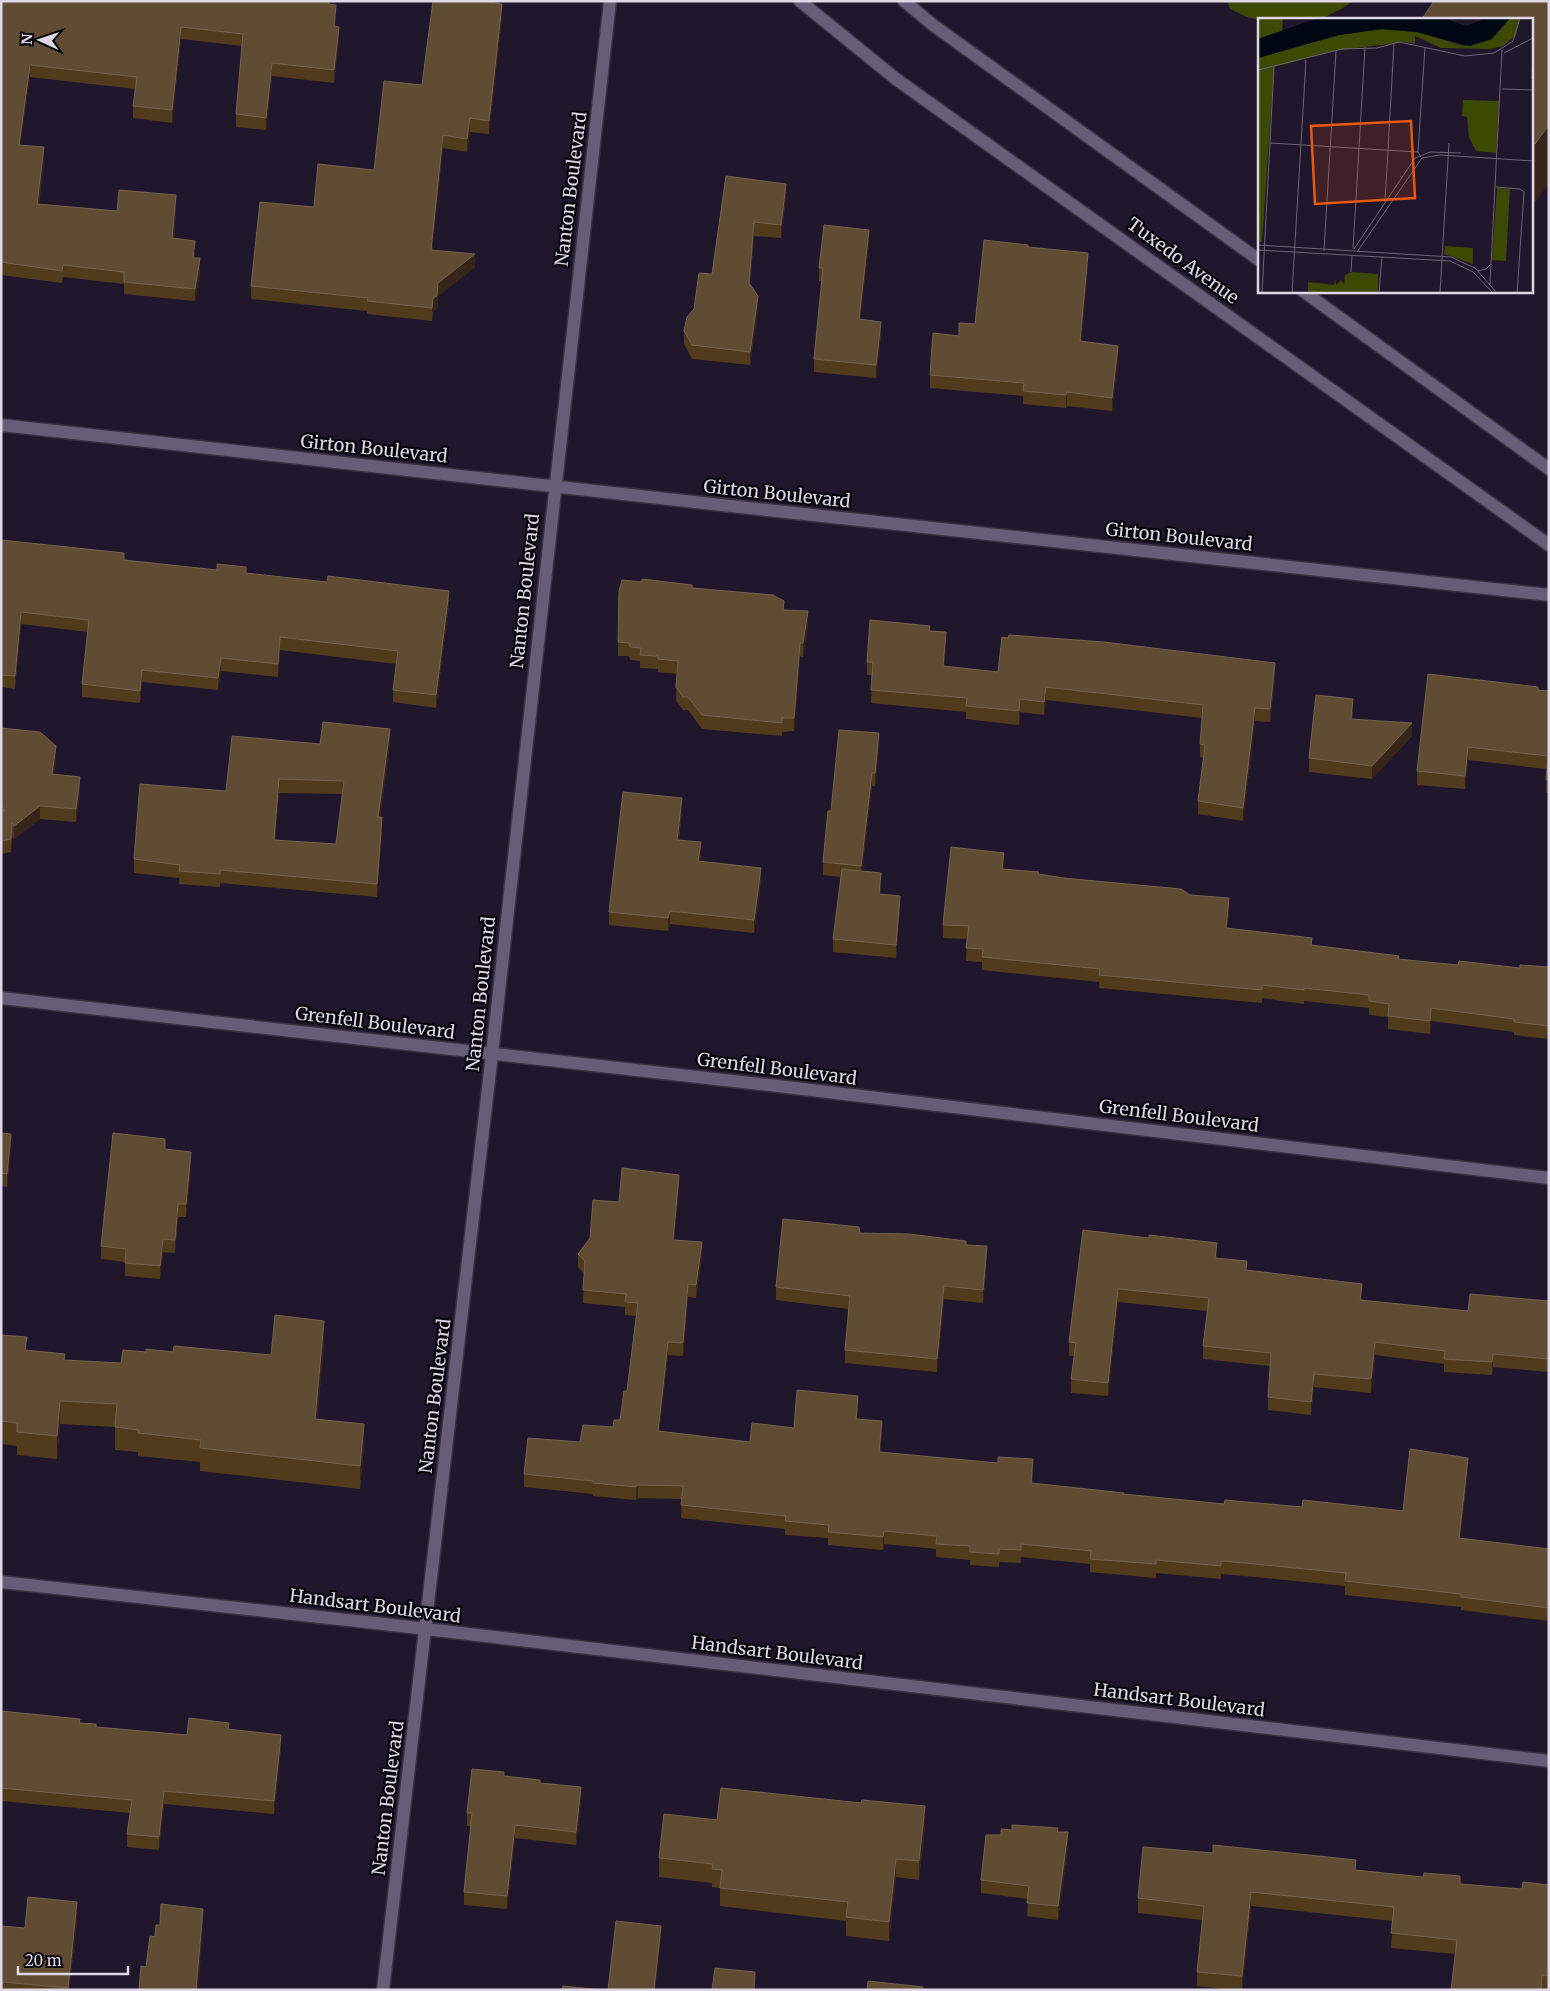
<svg xmlns="http://www.w3.org/2000/svg" width="1550" height="1991" font-family="Merriweather,serif">
	<style>
		.green { fill: #3d4801 }
		.lines { fill: none; stroke-linecap: round; stroke-linejoin: round }
		.street-casing { stroke: #393242; stroke-width: 15 }
		.secondary-casing { stroke: #393242; stroke-width: 15 }
		.street { stroke: #685d76; stroke-width: 12 }
		.secondary { stroke: #685d76; stroke-width: 12 }
		.wall { fill: #513b1d; fill-rule: evenodd }
		.shaded-wall { fill: #37251a }
		.building { fill: #604c33; stroke: #74624f; fill-rule: evenodd }
		.labels { text-anchor: middle; stroke-width: 4.5; stroke-linejoin: round; paint-order: stroke }
		.street-label { font-size: 18px; fill: #ded8e6; stroke: #09050d }
		.inset-road { fill: none; stroke: #6d6476; stroke-width: 1 }
		.view { fill: #e8590c; fill-opacity: 0.15; stroke: #e8590c; stroke-width: 2.5 }
		.inset-edge { fill: none; stroke: #ded8e6; stroke-width: 2.5 }
	</style>
	<rect width="100%" height="100%" fill="#21172c"/>
	<path class="green" d="M1227,1h126l-10,7 -22,11 -62,1 -12,-3 -17,-8z"/>
	<g class="lines">
		<defs>
			<path id="street" d="M1,425l766,85 782,85
				M1,998l785,89 763,91
				M1,1582l374,41 1174,138
				M383,1990l109,-936 118,-1053"/>
			<path id="secondary" d="M800,1l96,78 653,466
				M904,1l29,24 326,235
				M1303,291l246,178"/>
		</defs>
		<use href="#street" class="street-casing"/>
		<use href="#secondary" class="secondary-casing"/>
		<use href="#street" class="street"/>
		<use href="#secondary" class="secondary"/>
	</g>
	<path class="wall" d="M1,1l328,3 7,14 -1,8 4,13 -5,44 -62,-7 -6,54 -30,-3v-13l6,-68 -61,-7 -9,84 -39,-5v-12l2,-17 -105,-12 -10,68 24,15 -5,44 78,7 59,-3 -2,31 21,14 -1,5 6,13 -5,30 -71,-7v-10l-61,-7 -1,6 -61,-8z
		M1549,1v184l-1,-1 -13,18 -4,-3v-180z
		M502,17l-13,117 -19,-2 -3,20 -24,-4 -11,102 43,17 -37,29 -1,13 -4,2 -1,10 -65,-7v-3l-116,-12v-13l63,-79 60,-37 48,-85z
		M726,176l60,21 -5,41 -27,-2 -4,49 8,24 -8,56 -58,-6 -8,-15v-13l10,-22 18,-35z
		M869,243l-9,76 21,16 -5,43 -62,-6v-13l8,-78h-3v-13z
		M1028,247l60,19 -7,75 37,18 -6,52 -45,-5 -1,2 -43,-4v-8l-93,-8v-13l29,-39 16,-12z
		M1,540l123,20 93,10 29,3 203,30 -13,105 -43,-6v-12l3,-26 -116,-14 -2,27 -57,-6 -3,19 -76,-8 -2,21 -58,-6v-13l6,-52 -67,-8 -6,65 -14,-2z
		M692,588l92,22 24,14 -5,33 -3,-1 -6,75 -12,1v4l-80,-7 -14,-19h-5l-7,-10 1,-26 -19,-2v-3l-18,-1v-7l-10,-1 -1,-4h-11v-14z
		M930,631l16,14 -2,21 54,6 277,5 -5,45 -15,-1 -12,100 -45,-7v-13l6,-43 -4,-1v-13l2,-26 -156,-18 -2,15 -24,-3 -1,13 -53,-6v-7l-95,-9 1,-28h-5v-13z
		M1538,690l11,1v102h-3l1,-24 -79,-9 -3,29 -48,-4v-14z
		M1353,712l-1,7 60,17 -40,43 -63,-7v-14z
		M1,728l55,32 -2,14 26,16 -4,32 -36,-3 -26,20 -2,-3 -1,16 -10,2z
		M390,742l-10,75 2,13 -5,67 -157,-14v4l-41,-3v-6l-45,-5v-14l92,-68 94,-47zM279,793l63,1 -6,50 -61,-4z
		M879,746l-4,40h-3l-10,85 19,15 -1,8 20,15 -4,49 -63,-6v-13l8,-62 -18,-2v-13l8,-51z
		M682,811l-3,29 22,15 -1,6 61,20 -7,52 -84,-9 -2,7 -59,-6v-13z
		M1004,866l-1,3 187,26 39,16 -2,17 85,17 87,15 59,5 62,3 29,-1v72l-35,-4v-3l-83,-11 -1,13 -42,-5v-12l-19,-2v-7l-65,-7v3l-42,-6v5l-163,-15v-6l-117,-12v-8l-16,-1 1,-22 -24,-1v-13z
		M1,1133l10,15 -4,39 -6,-1z
		M165,1149l26,16 -5,52h-8l-3,36 -12,-1 -3,27 -35,-3v-14l-24,-3v-13z
		M679,1188l-5,52 28,15 -6,43 -8,-1 -5,59 -15,-1 -9,76 91,11 44,-14 64,-19 -1,10 25,15 -2,18 153,21 -1,10 92,11 100,10 179,7 65,-40 -8,67 89,11v72l-88,-11v-3l-116,-12v-9l-90,-9 -34,-3v5l-65,-6v5l-66,-6v-8l-69,-7v6l-22,-1v5l-29,-2v-5l-34,-3v-8l-52,-5 -1,6 -55,-5v-7l-43,-3v-6l-104,-11 1,-19 -44,-1 -2,2 -43,-4v-2l-69,-7v-13l56,-32 33,-15 7,-7 7,-29 9,-75 -11,-1v-8l-42,-4 1,-29 -6,-7v-13l41,-52z
		M860,1233l106,12 21,14 -4,44 -39,-4 -7,73 -92,-9v-13l4,-41 -73,-9v-13z
		M1149,1238l67,20 31,13 115,26v3l106,11 81,-10v71l-56,-5 -1,8 -48,-3v-8l-69,-9 -4,38 -57,-6 -3,28 -43,-5v-13l2,-31 -67,-7v-13l4,-35 -89,-9 -10,94 -37,-3v-14l3,-23h-5v-14z
		M1,1335l26,16 38,9 56,3 25,-11h27l98,3 53,-11 -7,75 47,28 -4,42 -160,-18v-9l-62,-6v-4l-23,-2v-23l-55,-3 -3,35 -40,-4v-9l-16,-2z
		M1,1711l79,12 16,4 91,8 42,-6 52,19 -7,66 -110,-10 -5,46 -32,-3v-13l3,-21 -129,-12z
		M504,1776l36,7 41,17 -5,45 -61,-7 -8,71 -43,-4v-13l7,-66h-4v-13z
		M717,1820l208,5 -6,55 -23,-3 -7,64 -43,-5v-15l-126,-15v-18l-8,-1v-4l-53,-6v-19z
		M1058,1832l10,13 -10,75 -31,-4 1,-17 -47,-6v-13z
		M1356,1870l104,14 62,5 27,-4v105h-98l4,-36 -64,-6 2,-27 -142,-15 -9,84h-11l-34,-4v-14l5,-52 -64,-7v-15z
		M77,1921l-8,69h-68v-64l24,2z"/>
	<path class="shaded-wall" d="M502,4v13l-13,117v-13z
		M336,5v13l-2,20v-12z
		M181,27v12l-9,84v-13z
		M339,27v12l-5,44v-13z
		M272,63v13l-6,54v-12z
		M30,65v12l-11,80v-12z
		M470,118v14l-3,20v-13z
		M1548,126v58l-13,18v-58z
		M443,135v13l-12,115v-13z
		M44,147v13l-7,56v-12z
		M786,184v13l-5,41v-13z
		M176,195v13l-4,43v-13z
		M754,222v14l-5,60v-13z
		M869,230v13l-10,89v-13z
		M1088,253v13l-8,88v-13z
		M475,254v13l-37,29 -1,13 -4,2 -1,10v-13l1,-10 5,-15z
		M200,258v13l-5,30v-12z
		M758,296v13l-8,56v-13z
		M881,322v13l-5,43v-13z
		M1118,346v13l-6,52v-13z
		M1067,392v14l-1,2v-13z
		M449,591v12l-13,105v-13z
		M808,611v13l-5,33v-14z
		M21,612v12l-6,65v-13z
		M946,632v13l-3,34v-13z
		M280,637v13l-2,27v-13z
		M800,643v13l-6,75v-13z
		M221,658v13l-3,19v-12z
		M1275,663v14l-5,45v-13z
		M142,670v12l-2,21v-12z
		M1046,687v13l-2,15v-13z
		M1020,699v13l-1,13v-14z
		M1255,708v13l-12,100v-13z
		M1412,723v13l-40,43v-13z
		M390,729v13l-12,88v-13z
		M879,733v13l-4,40v-13z
		M56,746v14l-4,27v-13z
		M1468,747v13l-3,29v-13z
		M872,773v13l-11,93v-13z
		M80,777v13l-4,32v-13z
		M279,779v14l-5,60v-13z
		M682,798v13l-5,42v-13z
		M40,806v13l-26,20v-13z
		M382,817v13l-5,67v-13z
		M701,842v13l-3,19v-13z
		M1004,853v13l-2,16v-13z
		M761,868v13l-7,52v-13z
		M881,873v13l-2,21v-13z
		M900,896v13l-4,49v-13z
		M1229,898v13l-3,30v-13z
		M670,911v13l-2,7v-13z
		M1431,1008v13l-1,13v-13z
		M11,1134v14l-4,39v-13z
		M191,1152v13l-5,52v-13z
		M679,1175v13l-6,65v-13z
		M178,1204v13l-3,36v-13z
		M163,1239v13l-3,27v-13z
		M702,1242v13l-6,43v-13z
		M1217,1243v13l-2,15v-13z
		M987,1246v13l-4,44v-13z
		M688,1284v13l-5,59v-13z
		M1362,1284v13l-2,16v-13z
		M944,1286v13l-7,73v-13z
		M1118,1289v13l-10,94v-13z
		M324,1321v23l-9,98v-23z
		M668,1342v13l-10,89v-13z
		M1375,1342v13l-4,38v-14z
		M1493,1354v13l-1,8v-13z
		M1314,1374v13l-3,28v-13z
		M858,1396v13l-2,23v-13z
		M60,1401v23l-3,35v-23z
		M882,1421v13l-3,31v-13z
		M364,1424v23l-4,42v-23z
		M1468,1458v13l-9,80v-13z
		M1033,1459v14l-2,23v-13z
		M638,1485v13l-2,2v-13z
		M884,1531v13l-1,6v-13z
		M281,1735v13l-7,66v-13z
		M581,1787v13l-5,45v-13z
		M164,1791v13l-5,46v-13z
		M925,1806v19l-6,55v-19z
		M515,1825v13l-8,71v-13z
		M1068,1832v13l-10,75v-14z
		M896,1859v18l-7,64v-19z
		M1251,1892v14l-9,84v-14z
		M77,1902v19l-8,69h-1z
		M203,1909v19l-5,62h-2z
		M661,1926v13l-6,51h-1z
		M755,1972v18h-1z"/>
	<path class="building" d="M1,1h328v3l7,1 -2,21 5,1 -5,43 -62,-7 -6,55 -30,-4 7,-80 -62,-7 -9,83 -39,-4 4,-29 -107,-12 -11,80 25,2 -7,57 80,7 2,-21 57,5 -4,43 23,3 -2,17h7l-5,31 -71,-7v-10l-61,-7 -1,6 -61,-9z
		M433,1h50l19,3 -13,117 -19,-3 -3,21 -24,-4 -12,115 44,4 -37,29 -1,13 -4,2 -1,10 -65,-7 1,-3 -117,-12 9,-84 54,5 4,-43 56,6 10,-89 38,4z
		M1434,1h115v126l-1,-1 -13,18 -4,-3v-122h-109z
		M726,176l60,8 -5,41 -27,-3 -5,61 9,13 -8,56 -58,-7 -8,-14 3,-14 7,-8 5,-36 13,1z
		M824,225l45,5 -10,89 22,3 -5,43 -62,-6 9,-91h-4z
		M984,240l44,5v2l60,6 -8,88 38,5 -6,52 -45,-6 -1,3 -43,-4 1,-8 -94,-8 3,-42 26,3v-13l16,1z
		M1,540l123,13v7l93,10v-6l29,3v6l81,9 1,-6 121,15 -13,104 -43,-5 5,-39 -118,-14 -2,27 -57,-6 -3,20 -76,-8 -2,21 -58,-7 7,-64 -68,-8 -6,64 -14,-1z
		M642,579l50,6v3l81,7 11,6 -1,9 25,1 -5,32h-3l-6,75h-12v5l-80,-8 -14,-18h-5l-7,-10 2,-26 -20,-2v-3l-18,-1 1,-7 -11,-1 -1,-4 -11,-1 1,-51 3,-11 20,2z
		M870,620l60,6 -1,5 17,1 -3,34 55,6 4,-35 6,1 1,-3 95,7 171,21 -5,46 -15,-1 -12,100 -45,-7 7,-56 -5,-1 3,-39 -157,-18 -2,15 -24,-3 -1,12 -53,-5 1,-8 -96,-8 2,-28h-6z
		M1428,674l110,13v3l11,1v89h-3l2,-24 -80,-9 -3,29 -48,-5z
		M1316,695l37,4 -2,20 61,4 -40,43 -63,-8z
		M323,722l67,7 -12,88h4l-5,67 -157,-14v4l-41,-3 1,-6 -46,-6 6,-75 86,7 6,-55 88,8zM279,779l65,2 -8,63 -62,-4z
		M1,728l39,4 16,14 -4,28 28,3 -4,32 -36,-3 -26,20 -2,-4 -1,17 -10,2v-31l4,1 -4,-6z
		M839,730l40,3 -4,40h-3l-11,93 -38,-4 5,-51h3z
		M623,792l59,6 -5,42 24,2 -3,19 63,7 -7,52 -84,-9 -2,7 -59,-6z
		M951,847l53,6 -2,16 37,3 -1,2 25,4 118,11 9,6 39,3 -3,30 86,10 -1,7 88,11 -1,3 60,6 1,-4 61,7v-3l29,2v59l-35,-4v-3l-83,-11 -1,13 -42,-5 1,-12 -20,-3v-6l-65,-7v2l-42,-5v5l-163,-15 1,-6 -118,-12 1,-8 -17,-1 3,-22 -26,-1z
		M842,869l39,4 -2,21 21,2 -4,49 -63,-6z
		M1,1133l10,1 -4,40 -6,-1z
		M113,1133l52,6v10l26,3 -5,52h-8l-3,36 -12,-1 -3,27 -35,-3 1,-14 -25,-3z
		M622,1168l57,7 -6,65 29,2 -6,43 -8,-1 -5,59 -15,-1 -10,89 92,11 2,-19 42,5 3,-38 61,6 -2,23 26,2 -3,31 119,11v-6l35,2 -2,24 93,10 -1,1 101,10 1,-4 77,7 1,-7 100,11 7,-62 58,9 -9,80 90,11v59l-88,-11v-3l-116,-13 1,-8 -91,-9 -34,-3v5l-65,-6v4l-66,-5 1,-8 -70,-7v6l-22,-1v5l-29,-2v-6l-34,-2 1,-8 -53,-5 -1,6 -55,-5 1,-7 -44,-4 1,-5 -105,-11 2,-19 -45,-1 -2,2 -43,-4v-2l-69,-7 4,-36 52,4 3,-17 30,2 1,-7h6l4,-29h3l11,-88 -13,-1 1,-8 -43,-4 2,-29 -7,-7 12,-16 3,-38 26,2z
		M783,1219l76,8 1,6 49,1 57,7v4l21,1 -4,44 -39,-4 -7,73 -92,-9 5,-54 -74,-9z
		M1083,1230l66,8v-3l68,8 -2,15 32,3 -1,9 116,14 -2,16 108,11 2,-17 79,7v58l-56,-5 -1,8 -48,-3 1,-8 -70,-9 -4,37 -57,-5 -3,28 -43,-5 3,-44 -68,-7 6,-48 -91,-9 -10,94 -37,-4 5,-36 -7,-1z
		M275,1315l49,6 -9,98 49,5 -4,42 -160,-18 1,-8 -63,-7v-3l-23,-3 2,-23 -57,-3 -3,35 -40,-4v-9l-16,-2v-86l26,2 -2,13 40,4 -1,6 57,3 2,-13 23,2v-3l27,3 1,-6 97,9z
		M1,1711l79,8 -1,4 17,1v3l91,8 2,-17 40,5 -1,6 53,6 -7,66 -110,-10 -5,46 -32,-3 5,-34 -131,-12z
		M472,1769l32,3v4l36,4v3l41,4 -5,45 -61,-7 -8,71 -43,-4 8,-79h-5z
		M721,1788l140,15 1,-3 63,6 -6,55 -23,-2 -7,63 -43,-5 2,-15 -128,-14 2,-18 -10,-1 1,-5 -54,-6 5,-44 53,6z
		M1012,1825l46,3 -1,4h11l-10,74 -31,-3 2,-17 -48,-6 5,-45h15v-6l11,1z
		M1213,1845l143,15 -1,10 68,7 1,-4 36,3v8l62,5 1,-7 26,3v91l-7,-1 -1,15h-90l6,-50 -66,-7 3,-26 -143,-15 -9,84 -45,-4 7,-66 -66,-8 5,-51 70,6z
		M28,1897l49,5 -9,86 -65,-6 -1,8h-1v-64l24,2z
		M161,1904l42,5 -7,81h-57l2,-24 5,1 4,-31 5,1 1,-12h4z
		M616,1921l45,5 -7,64h-46z
		M715,1968l40,4 -1,18h-42z
		M868,1981l55,6v3h-56z
		M563,1986l40,4h-41z"/>
	<g class="labels">
		<g class="street-label">
			<text transform="translate(571 189) rotate(-83)" y="6">Nanton Boulevard</text>
			<text transform="translate(1183 261) rotate(36)" y="6">Tuxedo Avenue</text>
			<text transform="translate(374 449) rotate(6)" y="6">Girton Boulevard</text>
			<text transform="translate(777 494) rotate(6)" y="6">Girton Boulevard</text>
			<text transform="translate(1179 537) rotate(6)" y="6">Girton Boulevard</text>
			<text transform="translate(525 591) rotate(-84)" y="6">Nanton Boulevard</text>
			<text transform="translate(481 994) rotate(-84)" y="6">Nanton Boulevard</text>
			<text transform="translate(375 1023) rotate(7)" y="6">Grenfell Boulevard</text>
			<text transform="translate(777 1069) rotate(7)" y="6">Grenfell Boulevard</text>
			<text transform="translate(1179 1116) rotate(7)" y="6">Grenfell Boulevard</text>
			<text transform="translate(435 1396) rotate(-83)" y="6">Nanton Boulevard</text>
			<text transform="translate(375 1606) rotate(7)" y="6">Handsart Boulevard</text>
			<text transform="translate(777 1653) rotate(7)" y="6">Handsart Boulevard</text>
			<text transform="translate(1179 1700) rotate(7)" y="6">Handsart Boulevard</text>
			<text transform="translate(388 1798) rotate(-83)" y="6">Nanton Boulevard</text>
		</g>
	</g>
	<g transform="translate(1258 18)">
		<rect width="275" height="275" fill="#21172c"/>
		<path d="M0,0h25l-1,14 -24,7zM252,0h9l-3,17 -13,11 -13,3 -49,-1 -26,-12v8l-10,-2 -73,9 -58,16 -12,175h-4v-184l81,-23 43,-6 35,3 47,14 27,-7zM205,82l36,1 -3,52 -20,-2 -7,-14 -2,-20 -5,-1zM239,170l13,1 -4,72 -14,-1zM187,228l28,2v16l-29,-10zM93,254l27,2v19h-70v-11l26,3 1,-6 1,6 5,-5 3,5 1,-10z" fill="#3d4801"/>
		<path d="M60,0h126l22,8 21,-8h23l-18,21 -22,7 -54,-14 -34,-3 -43,6 -81,23v-19z" fill="#000813"/>
		<path class="inset-road" d="M246,35l29,-15M0,52l84,-21 35,-1 22,-6 66,14 29,-3 19,-12 7,-23M274,61l1,-28M244,71l31,1M12,125l148,9M163,139l-3,-5 7,-105M238,169l24,2 4,3 -7,101M127,184l9,-159M0,227l193,12 24,11 22,25M95,231l12,-202M96,231l61,-91 15,-6 31,1M0,232l192,11 23,11 20,21M66,233l12,-200M99,234l65,-94 18,-3 93,6M220,253l8,-2 5,-5M93,254l1,-17M232,266l12,-234M4,275l12,-226M34,275l14,-233M121,275l3,-37M182,275l9,-150"/>
		<path class="view" d="M153,103l4,77 -100,6 -4,-78z"/>
		<rect width="275" height="275" class="inset-edge"/>
	</g>
	<rect width="1550" height="1991" fill="none" stroke="#ded8e6" stroke-width="5"/>
	<g transform="translate(40 40) rotate(273)" stroke="#09050d" stroke-width="4" paint-order="stroke">
	<path d="M0-4L9 19L0 12L-9 19Z" fill="#ded8e6"/>
	<text y="-8" font-size="14" font-weight="bold" text-anchor="middle" fill="#ded8e6">N</text>
	</g>
	<path d="M18 1966v8h110v-8" fill="none" stroke="#ded8e6" stroke-width="2.5"/>
	<text x="25" y="1966" font-size="15" fill="#ded8e6" stroke="#09050d" stroke-width="4" paint-order="stroke">20 m</text>
</svg>
